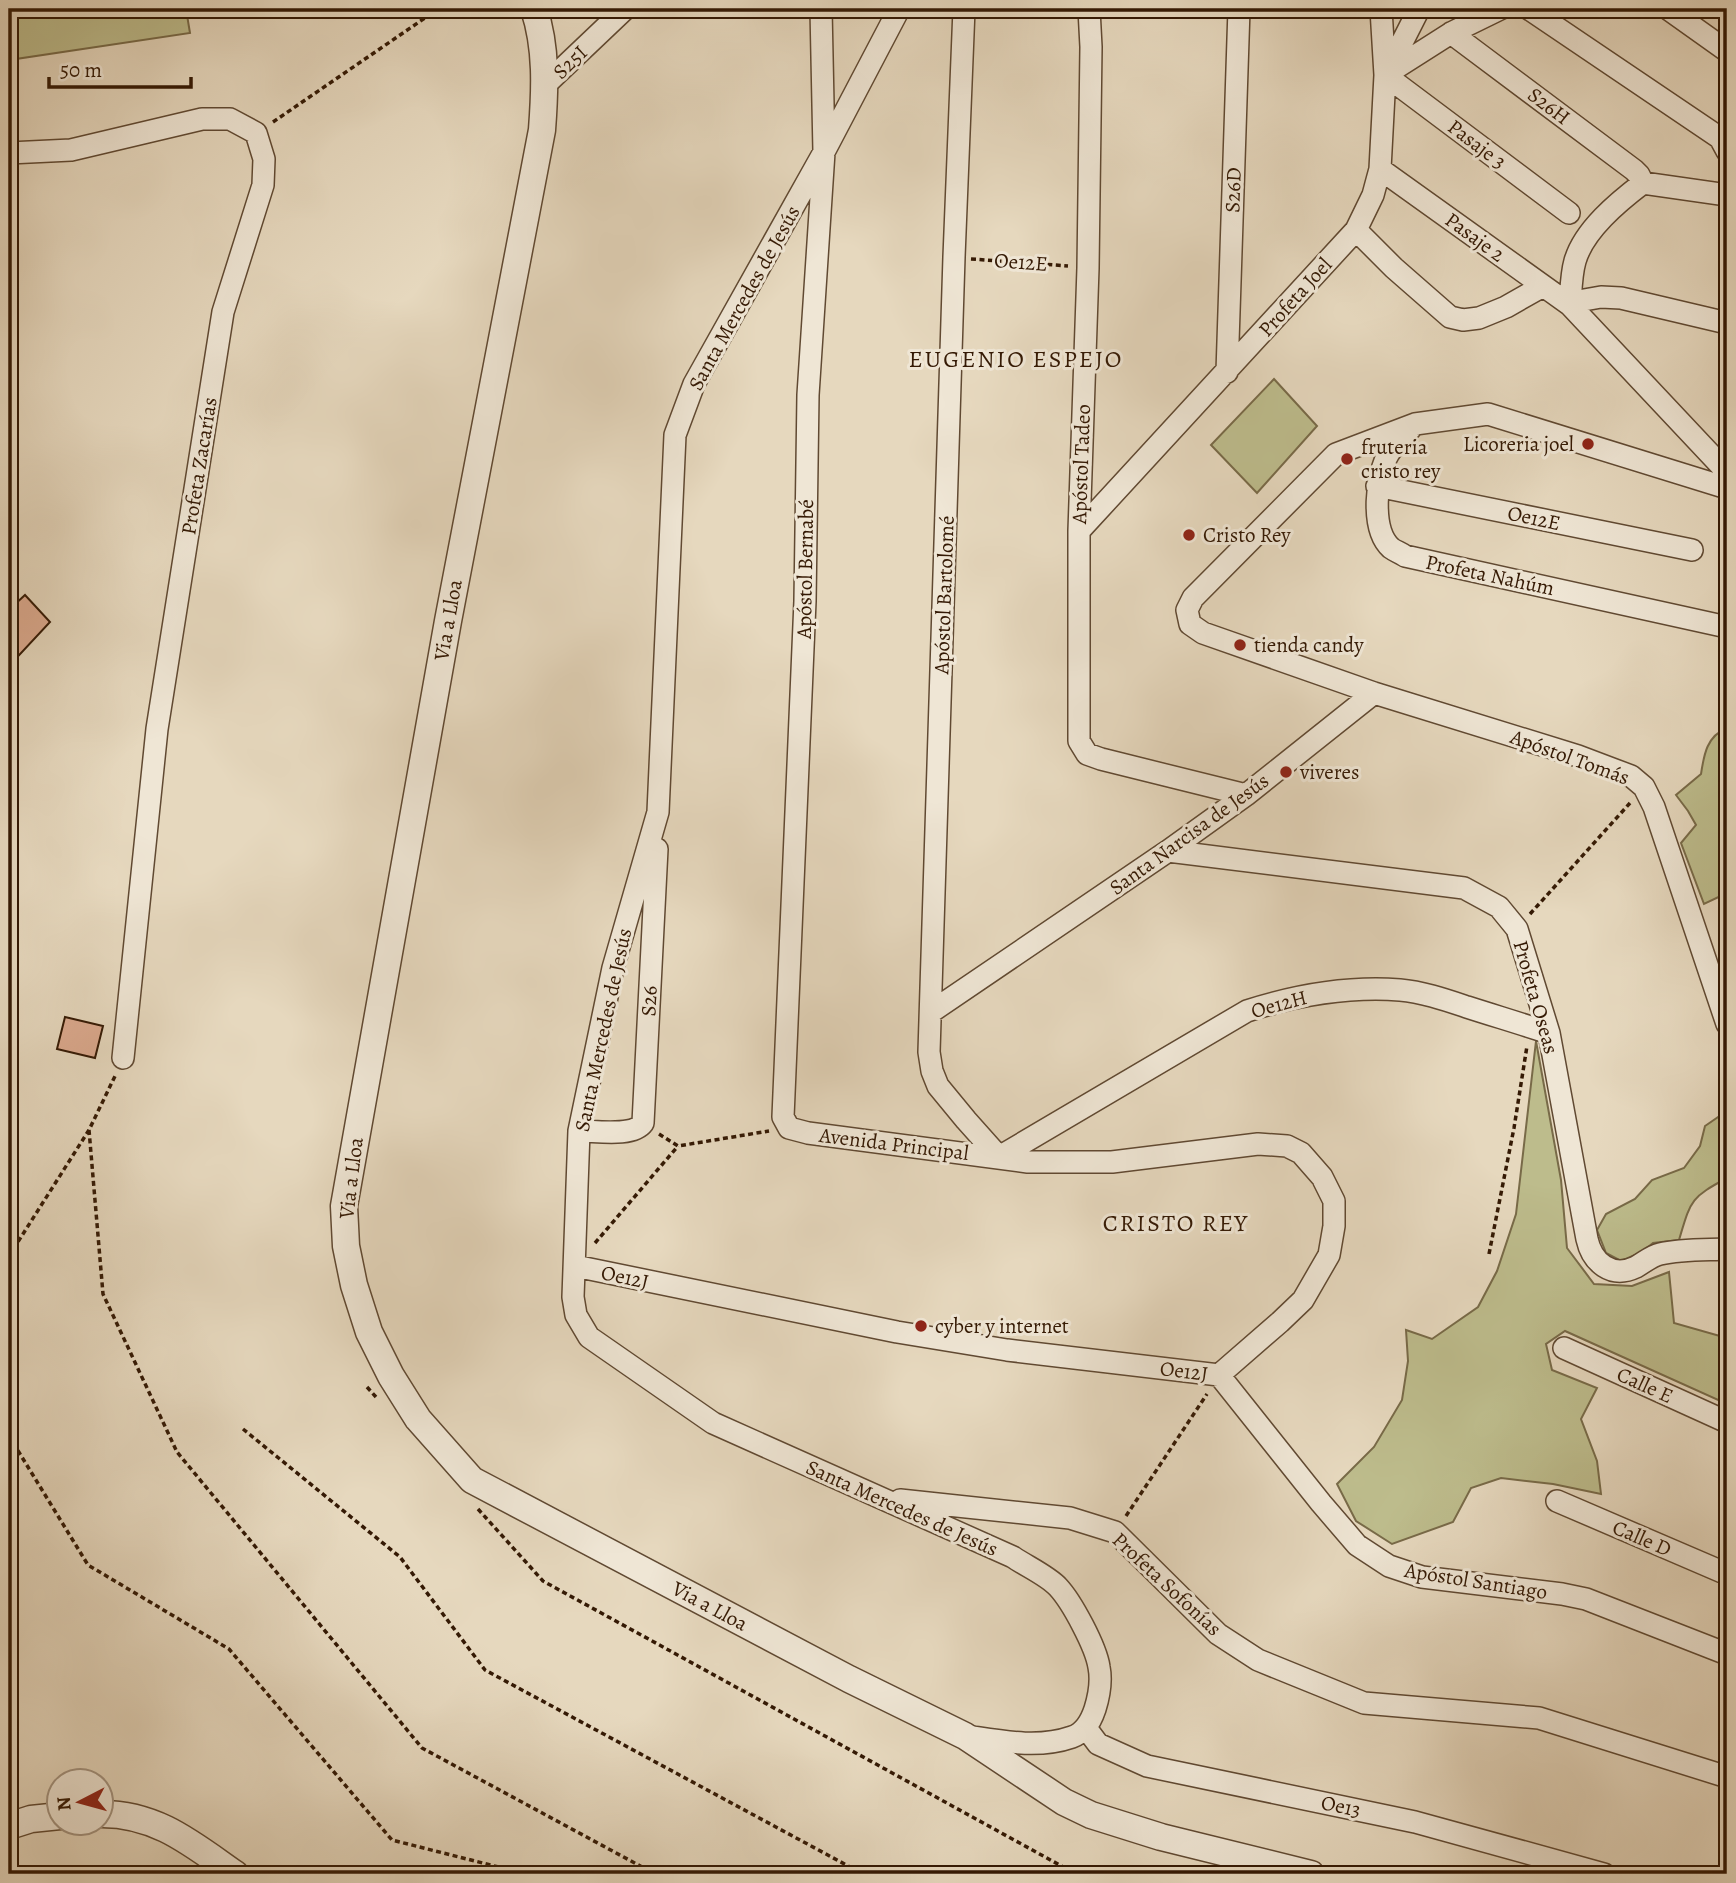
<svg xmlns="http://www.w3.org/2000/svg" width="1736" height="1883" font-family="Alegreya,serif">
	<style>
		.green { fill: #bdbc8c; stroke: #786a48; stroke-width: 2 }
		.building { fill: #ddab90; stroke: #341904; stroke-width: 2 }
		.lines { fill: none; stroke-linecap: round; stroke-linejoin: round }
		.minor-casing { stroke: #604932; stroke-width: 24 }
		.tertiary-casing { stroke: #604932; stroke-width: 29 }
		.path { stroke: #341904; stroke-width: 3.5; stroke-dasharray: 5 3.5; stroke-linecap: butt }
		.minor { stroke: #efe6d5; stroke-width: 21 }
		.tertiary { stroke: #efe6d5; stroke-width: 26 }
		.poi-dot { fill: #8f2418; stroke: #efe6d5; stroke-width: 2.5 }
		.labels { text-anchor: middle; stroke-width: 6; stroke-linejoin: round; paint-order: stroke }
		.street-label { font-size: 21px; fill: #341904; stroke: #efe6d5 }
		.poi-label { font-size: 21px; fill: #341904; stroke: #efe6d5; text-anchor: start }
		.quarter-label { font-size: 24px; letter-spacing: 2px; fill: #341904; stroke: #efe6d5 }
	</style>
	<rect width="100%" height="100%" fill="#e6d8be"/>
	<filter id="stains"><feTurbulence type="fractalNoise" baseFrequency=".00286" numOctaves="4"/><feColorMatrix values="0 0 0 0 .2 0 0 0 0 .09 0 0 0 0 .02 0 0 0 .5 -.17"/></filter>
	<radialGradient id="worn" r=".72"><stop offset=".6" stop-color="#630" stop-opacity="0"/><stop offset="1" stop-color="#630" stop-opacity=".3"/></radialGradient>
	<path class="green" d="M9,9h177l4,24 -181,27z
		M1274,379l43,47 -60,67 -46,-48z
		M1727,728v165l-23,11 -23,-61 15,-18 -8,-14 -12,-16 25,-21c3,-20 6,-38 26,-46z
		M1536,1041l25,139 6,68 27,36 38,2 37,-14 5,51 53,15v66l-162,-73 -19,13 6,26 45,18 -16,31 16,42 4,33 -48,-10 -52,-6 -30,10 -18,34 -61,22 -36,-23 -19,-37 37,-37 28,-47 6,-39 -2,-31 26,9 46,-32 19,-36 19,-57z
		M1727,1111v67c-37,20 -36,22 -48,62l-26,3 -11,9 -21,9 -15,-8 -9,-23 9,-16 29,-15 17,-19 32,-12 16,-22 5,-20z"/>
	<path class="building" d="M25,595l25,27 -41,44v-45l8,-9 -5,-5z
		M65,1017l38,9 -8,32 -38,-9z"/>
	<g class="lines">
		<defs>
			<path id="minor" d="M899,9l-75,143 -130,232 -19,51 -17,377 -45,156 -34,163 -6,166 3,18 13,22 124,86 300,134c13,9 35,19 45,30 14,15 38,60 41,80 3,15 0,29 -4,42 -4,12 -11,24 -23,28 -34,12 -72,4 -106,-1
				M964,9l-10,248 -25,795 3,19 6,15 28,34 33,37
				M1089,9l2,38 -3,221 -9,263v210l8,13 14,5 145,36
				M1529,9l191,129 7,13
				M1668,9l59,42
				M1451,33l183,137 5,5 4,8
				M1387,72l32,-63
				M1385,75l184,138
				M1385,75l66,-42 49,-24
				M545,85l80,-76
				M9,153l62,-3 131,-31h28l26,14 8,26 -1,26 -40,127 -66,417 -34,329
				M1380,169l190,136 157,167
				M1356,230l38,38 56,49 13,3 16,-2 27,-11 37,-21
				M1570,305c1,-14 1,-30 5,-44 9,-31 43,-59 68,-78l84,12
				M1570,305l14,-5 17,-3 20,1 106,25
				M1227,372l12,-363
				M1411,428c-7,8 -16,16 -22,25 -13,21 -19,76 2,95 4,3 10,5 14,8l322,71
				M1377,486l315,64
				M1727,488l-239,-74 -73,10 -79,30 -143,144 -6,12 3,14 13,9 171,60 204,63 37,14 16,6 13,11 10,20 73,217
				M1079,531l277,-301 17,-35 7,-26 5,-94 -4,-66
				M1168,851l296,37 35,19 18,22 32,104 38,206c5,23 24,40 49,28 9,-5 15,-11 24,-13 21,-5 46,-4 67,-5
				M931,1012l237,-161 78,-56 128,-102
				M579,1131c18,0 54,6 64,-8l14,-274
				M999,1157l248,-146c50,-16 100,-25 153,-21 23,2 46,10 67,17 28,9 55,17 82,26
				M575,1266l322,66 110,18 212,25 61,-53 23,-22 26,-45 5,-29v-25l-12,-24 -21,-24 -14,-7 -29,-2 -146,18h-84l-220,-29 -19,-5 -6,-11 22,-516 3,-206 16,-243 -3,-143
				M1564,1348l163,74
				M1219,1375l102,128 36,42 32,21 33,11 140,17 24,5 141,55
				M900,1500l170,18 45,14 103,102 40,26 106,43 175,15 182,57h6
				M1557,1501l170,73
				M1086,1728l12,16 49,22 268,56 189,52"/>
			<path id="tertiary" d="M534,9c13,39 11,81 8,121l-94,491 -104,585 2,40 8,39 15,47 22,44 27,43 54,61 377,199 116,57 99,66 27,13 70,22 150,37
				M102,1814c55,0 90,30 133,60
				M9,1826l22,-7 29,-3"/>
		</defs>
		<use href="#minor" class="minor-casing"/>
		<use href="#tertiary" class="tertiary-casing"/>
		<path class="path" d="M273,122l165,-113
			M971,259l97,7
			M1530,914l100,-111
			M89,1130l14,164 74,158 245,296 233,126
			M659,1134l19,12 91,-15
			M595,1243l83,-97
			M1489,1254l25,-126 13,-82
			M9,1256l80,-126 27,-56
			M367,1387l9,10
			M243,1429l157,128 85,113 378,204
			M9,1436l79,129 141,84 163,191 134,34
			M478,1509l65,72 533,293
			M1126,1516l81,-122"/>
		<use href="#minor" class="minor"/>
		<use href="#tertiary" class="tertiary"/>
	</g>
	<g class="poi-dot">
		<circle cx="1588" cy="444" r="7"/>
		<circle cx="1347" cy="459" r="7"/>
		<circle cx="1189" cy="535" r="7"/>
		<circle cx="1240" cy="645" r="7"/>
		<circle cx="1286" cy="772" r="7"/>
		<circle cx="921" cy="1326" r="7"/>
	</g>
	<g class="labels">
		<g class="street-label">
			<text transform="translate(570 62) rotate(-44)" y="7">S25I</text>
			<text transform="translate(1549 106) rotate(37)" y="7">S26H</text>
			<text transform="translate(1477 144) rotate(37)" y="7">Pasaje 3</text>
			<text transform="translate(1233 190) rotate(-88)" y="7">S26D</text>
			<text transform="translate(1475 237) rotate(36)" y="7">Pasaje 2</text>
			<text transform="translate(1021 262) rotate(4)" y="7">Oe12E</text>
			<text transform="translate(1295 297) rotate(-48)" y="7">Profeta Joel</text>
			<text transform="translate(744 298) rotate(-61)" y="7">Santa Mercedes de Jesús</text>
			<text transform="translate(1081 464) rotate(-88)" y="7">Apóstol Tadeo</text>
			<text transform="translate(199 466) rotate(-81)" y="7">Profeta Zacarías</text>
			<text transform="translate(1534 518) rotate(12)" y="7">Oe12E</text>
			<text transform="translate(805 569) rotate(-89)" y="7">Apóstol Bernabé</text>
			<text transform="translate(1490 575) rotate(12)" y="7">Profeta Nahúm</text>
			<text transform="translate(944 595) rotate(-88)" y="7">Apóstol Bartolomé</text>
			<text transform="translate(448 620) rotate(-80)" y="7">Via a Lloa</text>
			<text transform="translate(1570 757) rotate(20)" y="7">Apóstol Tomás</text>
			<text transform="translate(1189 834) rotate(-36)" y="7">Santa Narcisa de Jesús</text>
			<text transform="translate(1536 997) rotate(74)" y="7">Profeta Oseas</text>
			<text transform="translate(649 1001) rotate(-87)" y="7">S26</text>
			<text transform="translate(1279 1004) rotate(-15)" y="7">Oe12H</text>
			<text transform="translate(603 1030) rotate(-78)" y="7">Santa Mercedes de Jesús</text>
			<text transform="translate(894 1144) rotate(7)" y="7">Avenida Principal</text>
			<text transform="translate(351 1178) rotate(-83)" y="7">Via a Lloa</text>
			<text transform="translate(625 1277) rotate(12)" y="7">Oe12J</text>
			<text transform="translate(1184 1371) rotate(7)" y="7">Oe12J</text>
			<text transform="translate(1645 1385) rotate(24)" y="7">Calle E</text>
			<text transform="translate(902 1508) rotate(24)" y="7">Santa Mercedes de Jesús</text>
			<text transform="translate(1642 1538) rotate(23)" y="7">Calle D</text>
			<text transform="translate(1476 1581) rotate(9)" y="7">Apóstol Santiago</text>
			<text transform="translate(1167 1584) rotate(43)" y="7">Profeta Sofonías</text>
			<text transform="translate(710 1606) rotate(28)" y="7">Via a Lloa</text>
			<text transform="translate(1341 1806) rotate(12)" y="7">Oe13</text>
		</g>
		<g class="poi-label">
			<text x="1574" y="451" text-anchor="end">Licoreria joel</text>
			<text x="1361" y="454">fruteria<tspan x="1361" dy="24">cristo rey</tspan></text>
			<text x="1203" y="542">Cristo Rey</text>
			<text x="1254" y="652">tienda candy</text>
			<text x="1300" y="779">viveres</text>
			<text x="935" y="1333">cyber y internet</text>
		</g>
		<g class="quarter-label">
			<text x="1016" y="367">EUGENIO ESPEJO</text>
			<text x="1176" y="1231">CRISTO REY</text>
		</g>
	</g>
	<rect width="1736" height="1883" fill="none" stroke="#e6d8be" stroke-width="35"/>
	<rect x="10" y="10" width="1715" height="1862" fill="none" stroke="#341904" stroke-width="3.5"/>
	<rect x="18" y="18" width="1701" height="1848" fill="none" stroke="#341904" stroke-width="2"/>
	<g transform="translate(80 1802) rotate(264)"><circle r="33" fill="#efe6d5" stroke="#a49481" stroke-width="2"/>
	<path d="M0-5L12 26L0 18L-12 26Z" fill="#8f2418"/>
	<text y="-10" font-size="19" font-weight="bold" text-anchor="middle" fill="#341904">N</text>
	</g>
	<path d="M49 77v10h142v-10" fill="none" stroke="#341904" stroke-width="3.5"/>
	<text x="60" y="77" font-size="21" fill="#341904" stroke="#efe6d5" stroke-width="5" paint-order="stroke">50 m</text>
	<rect width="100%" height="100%" filter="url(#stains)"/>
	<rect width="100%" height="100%" fill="url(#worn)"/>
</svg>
